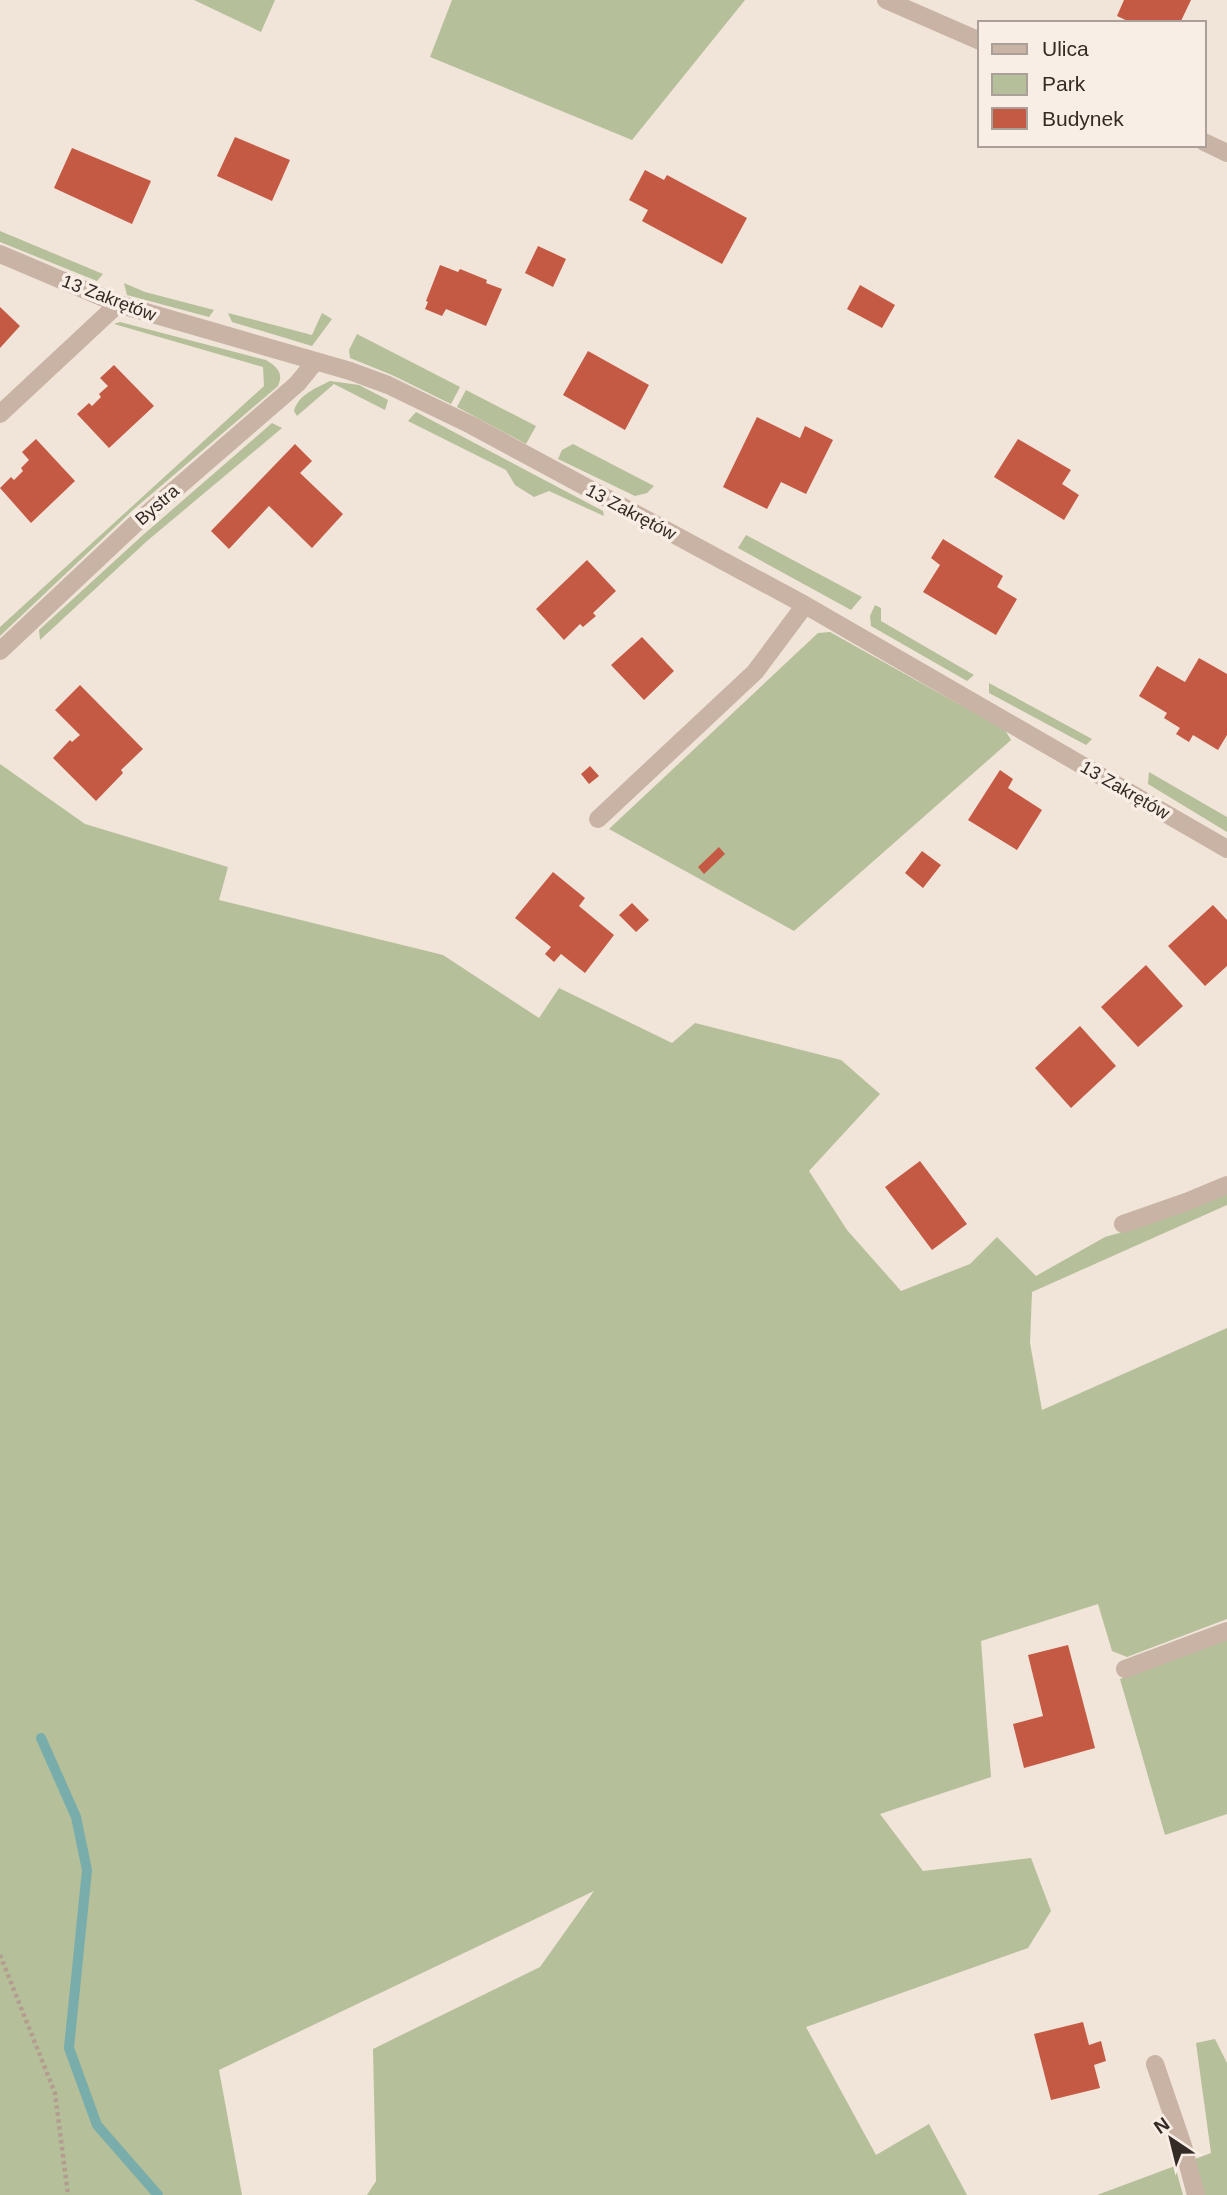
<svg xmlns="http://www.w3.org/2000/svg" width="1227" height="2195" font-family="Helvetica,sans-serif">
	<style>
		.green { fill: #b5bf99 }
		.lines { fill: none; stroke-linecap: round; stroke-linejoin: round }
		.stream { stroke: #78adab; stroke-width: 10 }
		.building { fill: #c45944 }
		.path { stroke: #b49d90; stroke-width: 4.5; stroke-dasharray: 3.5 3.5; stroke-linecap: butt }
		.minor { stroke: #c8b3a5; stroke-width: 18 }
		.labels { text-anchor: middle; stroke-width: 7; stroke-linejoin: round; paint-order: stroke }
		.street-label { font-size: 18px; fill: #342a26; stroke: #f9eee5 }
	</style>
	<rect width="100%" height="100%" fill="#f1e4d9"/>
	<path class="green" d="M194,0h81l-14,32z
		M452,0h293l-113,140 -202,-83z
		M0,231l103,43 -6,7 -92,-37 -5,-2z
		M124,283l21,9 69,18 -5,7 -82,-22z
		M322,313l10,6 -20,27 -80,-24 -4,-9 84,22z
		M120,322l146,38c11,7 18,13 12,26l-144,123 -134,127v-9l264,-241 -1,-19 -149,-43z
		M357,334l103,53 -9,17 -59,-29 -42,-17 -1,-8z
		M330,381l29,4 29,15 -3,10 -51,-26 -37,32 -3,-5c4,-16 22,-23 36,-30z
		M466,390l70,36 -10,18 -69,-37z
		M416,412l187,99 1,5 -55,-25 -15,6 -19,-12 -9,-15 -98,-49z
		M272,423l10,5 -135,113 -107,99 -1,-10 104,-95z
		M573,444l81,42 -7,7 -12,3 -77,-37 4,-9z
		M746,535l116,62 -11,13 -113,-62z
		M875,605l6,3v13l93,54 -7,6 -96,-55 -1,-10z
		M830,632l175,98 6,10 -217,191 -185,-102 209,-196z
		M989,683l103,56 -6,6 -97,-52z
		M0,764l85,60 143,43 -9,33 224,55 96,63 20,-30 113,55 23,-20 146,37 39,34 -71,77 38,59 54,61 69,-27 27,-27 39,39 69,-39 39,-11 83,-34v13l-195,87 -2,51 12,67 185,-82v291l-100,38 -15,-6 -14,-47 -117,37 10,136 -111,37 43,57 108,-13 20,53 -23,37 -222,79 70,128 53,-31 38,71h-600l9,-14 -3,-132 167,-82 54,-76 -375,179 23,125h-242z
		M1149,772l78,45v15l-79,-48z
		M1227,1638v176l-62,21 -45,-156z
		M1215,2039l12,24v132h-22l-10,-36 16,-6 -15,-110z
		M1175,2166l8,29h-86z"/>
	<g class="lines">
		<path class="stream" d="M41,1738l35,79 11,53 -18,178 28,77 61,70"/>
	</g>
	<path class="building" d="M1124,0h67l-11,23h-48l-15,-7z
		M235,137l55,23 -18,41 -55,-25z
		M72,148l79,33 -19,43 -78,-36z
		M645,170l19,10 3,-5 80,43 -25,46 -80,-43 6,-11 -19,-10z
		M538,246l28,13 -13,28 -28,-14z
		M440,265l18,7 2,-3 27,11 -1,3 16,6 -16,37 -40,-17 -4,7 -17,-7 3,-7 -2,-1z
		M860,285l35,20 -13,23 -35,-19z
		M0,307l20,19 -20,22z
		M588,351l61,34 -24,45 -62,-35z
		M114,365l40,41 -45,42 -32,-34 12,-11 3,3 9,-9 -2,-3 9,-8 -8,-8z
		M757,417l43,21 5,-12 28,14 -27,54 -25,-12 -14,27 -44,-22z
		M36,439l39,42 -44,42 -31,-35 11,-11 3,3 9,-9 -2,-3 8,-8 -7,-8z
		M1018,439l53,31 -9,14 17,11 -15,25 -70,-43z
		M295,444l17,17 -12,12 43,41 -31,34 -43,-42 -40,43 -18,-18z
		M943,539l60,37 -6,11 20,12 -21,36 -73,-43 17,-27 -9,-7z
		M587,560l29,31 -23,22 3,3 -13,11 -3,-3 -16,16 -28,-31z
		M642,637l32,34 -30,29 -33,-35z
		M1199,658l28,16v61l-9,15 -25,-15 -4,7 -13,-8 4,-6 -16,-10 3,-5 -28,-17 18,-30 28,16z
		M80,685l63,64 -22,21 2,3 -27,28 -43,-43 17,-18 2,2 8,-7 -25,-25z
		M590,766l9,10 -10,8 -8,-10z
		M1000,770l13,9 -5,9 34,22 -25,40 -49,-30z
		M719,847l6,7 -21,20 -6,-7z
		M922,851l19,14 -18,23 -18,-15z
		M553,872l32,26 -6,8 35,29 -29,38 -24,-19 -7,8 -9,-8 6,-7 -36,-29z
		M632,903l17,17 -13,12 -17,-17z
		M1213,905l14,15v46l-22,20 -37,-40z
		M1146,965l37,41 -45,41 -37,-40z
		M1080,1026l36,40 -45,42 -36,-40z
		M920,1161l47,63 -35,26 -47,-63z
		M1068,1645l27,103 -71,20 -11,-44 30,-8 -15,-61z
		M1083,2022l6,23 12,-4 5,20 -12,4 6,23 -49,12 -17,-66z"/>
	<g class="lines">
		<path class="path" d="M0,1955l55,138 13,102"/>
		<path class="minor" d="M886,0l94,41
			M1204,142l23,11
			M0,254l118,50 232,67 38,14 83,40 334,180 422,244
			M0,414l118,-110
			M0,651l134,-126 163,-141 18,-22
			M598,819l157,-147 50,-67
			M1123,1224l63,-22 41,-17
			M1125,1669l102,-38
			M1155,2064l28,82 13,49"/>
	</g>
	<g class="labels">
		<g class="street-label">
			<text transform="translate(109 298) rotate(21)" y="6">13 Zakrętów</text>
			<text transform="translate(157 505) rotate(-41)" y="6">Bystra</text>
			<text transform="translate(631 512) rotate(28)" y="6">13 Zakrętów</text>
			<text transform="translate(1125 790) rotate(30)" y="6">13 Zakrętów</text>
		</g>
	</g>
	<rect x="978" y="21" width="228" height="126" fill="#f9eee5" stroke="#aaa099" stroke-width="2"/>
	<rect x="992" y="44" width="35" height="10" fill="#c8b3a5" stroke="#aaa099" stroke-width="2"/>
	<text x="1042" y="56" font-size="21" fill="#342a26">Ulica</text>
	<rect x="992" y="74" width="35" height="21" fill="#b5bf99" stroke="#aaa099" stroke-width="2"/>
	<text x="1042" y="91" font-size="21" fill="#342a26">Park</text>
	<rect x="992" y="108" width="35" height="21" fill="#c45944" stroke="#aaa099" stroke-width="2"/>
	<text x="1042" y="126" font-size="21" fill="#342a26">Budynek</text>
	<g transform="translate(1171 2139) rotate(325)" stroke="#f9eee5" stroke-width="5" paint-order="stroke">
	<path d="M0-5L12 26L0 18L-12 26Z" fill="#342a26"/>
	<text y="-10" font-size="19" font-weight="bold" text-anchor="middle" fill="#342a26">N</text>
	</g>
</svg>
